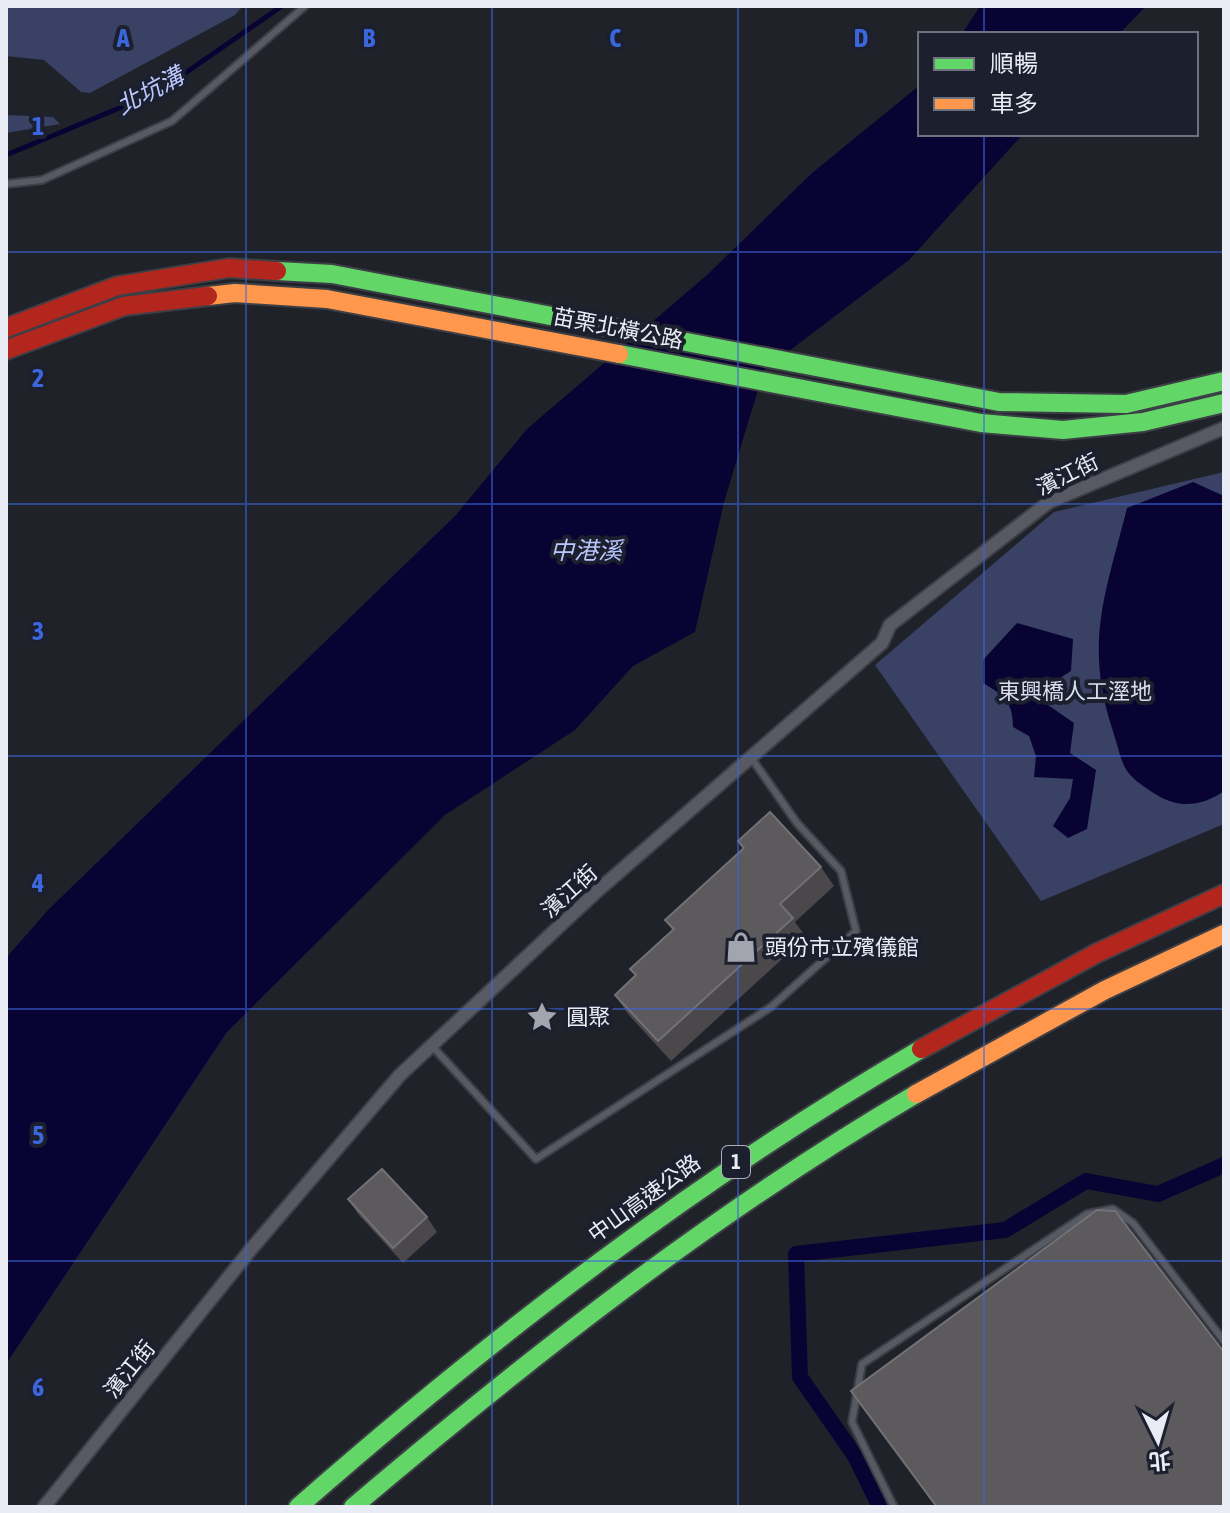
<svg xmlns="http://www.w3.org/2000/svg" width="1230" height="1513" font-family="'Asap Condensed','Noto Sans TC',sans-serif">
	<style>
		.green { fill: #394164 }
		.water { fill: #080333 }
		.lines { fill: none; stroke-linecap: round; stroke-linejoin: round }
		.stream { stroke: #080333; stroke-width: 5 }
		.canal { stroke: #080333; stroke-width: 16 }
		.lane-casing { stroke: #3d3f46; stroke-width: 10 }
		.street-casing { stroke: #3d3f46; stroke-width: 16 }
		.fast-casing { stroke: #3d3f46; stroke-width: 22 }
		.slow-casing { stroke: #3d3f46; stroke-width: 22 }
		.jam-casing { stroke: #3d3f46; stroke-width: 22 }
		.lane { stroke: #575963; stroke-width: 6 }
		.street { stroke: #575963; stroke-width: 12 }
		.fast { stroke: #63d668; stroke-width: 18 }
		.slow { stroke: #ff974d; stroke-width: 18 }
		.jam { stroke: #b3261e; stroke-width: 18 }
		.wall { fill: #4b484b }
		.building { fill: #5c5a5d; stroke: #727175; stroke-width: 2 }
		.grid { fill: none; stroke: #3c66dc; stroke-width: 2; stroke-opacity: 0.55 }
		.labels { text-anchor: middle; stroke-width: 8; stroke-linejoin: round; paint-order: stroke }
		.shield { fill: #1c202e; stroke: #acafb9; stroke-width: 2 }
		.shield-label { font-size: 20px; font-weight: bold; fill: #e9ecf5 }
		.street-label { font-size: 22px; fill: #e9ecf5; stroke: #1c202e }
		.park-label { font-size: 22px; fill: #d9def1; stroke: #1c202e }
		.poi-label { font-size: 22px; fill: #e9ecf5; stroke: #1c202e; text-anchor: start }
		.water-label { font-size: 24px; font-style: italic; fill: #bac7fe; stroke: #1c202e }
		.grid-label { font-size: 26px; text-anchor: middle; font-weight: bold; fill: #3c66dc; stroke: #1c202e; stroke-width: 8; stroke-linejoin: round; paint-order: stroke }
	</style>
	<rect width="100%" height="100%" fill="#20222a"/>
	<path class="green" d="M6,6h237l-8,9 -145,78 -9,-1 -37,-32 -38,-4z
		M6,115l47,2 7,7 -54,9z
		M1224,472v352l-183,77 -166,-236 179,-153z"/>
	<path class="water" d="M980,6h166l-27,28h-157z
		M920,85v49h103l-114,126 -145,110 -40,132 -29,130 -62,34 -58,64 -130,85 -218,217 -221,332v-406l43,-49 407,-394 71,-86 180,-154 105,-102z
		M1193,482l31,14v295c-21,15 -45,18 -67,4 -37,-23 -32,-26 -45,-67 -28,-86 -6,-136 15,-220z
		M1017,623l56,16 -2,32 -27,17 1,15 29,20 -4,30 26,17 -9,59 -19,9 -15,-12 17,-28 3,-19 -39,-2 2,-21 -7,-20 -16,-9c0,-26 -10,-32 -30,-44v-23z"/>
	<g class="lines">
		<path class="stream" d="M6,155l152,-63 124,-86"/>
		<path class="canal" d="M880,1507l-25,-51 -55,-79 -4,-123 209,-24 81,-49 72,13 66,-29"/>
		<defs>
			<path id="lane" d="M6,184l36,-4 130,-59 133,-115
				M432,1046l104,113 235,-152 85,-76 -15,-60 -44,-48 -45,-64
				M894,1507l-42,-85 10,-58 225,-150 26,-5 20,14 91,118"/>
			<path id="street" d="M44,1507l208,-259 148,-173 195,-182 287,-250 8,-18 159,-123 175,-74"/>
			<path id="fast" d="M277,271l55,3 667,128 127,2 98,-23
				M619,354l362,69 82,7 80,-8 81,-19
				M298,1507c195,-171 399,-328 623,-458
				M353,1507c178,-151 362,-295 563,-413"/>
			<path id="slow" d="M208,296l27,-3 92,6 292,55
				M916,1094l189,-104 119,-56"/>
			<path id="jam" d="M6,328l111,-42 112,-18 48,3
				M6,350l118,-44 84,-10
				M921,1049l176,-96 127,-59"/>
		</defs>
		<use href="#lane" class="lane-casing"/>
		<use href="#street" class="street-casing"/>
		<use href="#fast" class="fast-casing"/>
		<use href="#slow" class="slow-casing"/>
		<use href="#jam" class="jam-casing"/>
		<use href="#lane" class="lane"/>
		<use href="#street" class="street"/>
		<use href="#fast" class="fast"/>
		<use href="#slow" class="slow"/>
		<use href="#jam" class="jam"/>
	</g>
	<path class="wall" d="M738,841l83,26 13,19 -39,36 11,15 -135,124 -43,-47 -13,-19 20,-19 -5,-7 42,-39 -7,-10 78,-71z
		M348,1199l79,18 10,15 -34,31 -45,-49z"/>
	<path class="building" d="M770,812l51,55 -41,37 13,14 -135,123 -43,-46 21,-20 -6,-6 44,-40 -9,-9 79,-72 -6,-7z
		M382,1169l45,48 -34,31 -45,-49z
		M1097,1210l18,1 109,141v155h-287l-86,-116z"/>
	<path class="grid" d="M246,6v1501M492,6v1501M738,6v1501M984,6v28M984,134v1373M6,252h1218M6,504h1218M6,756h1218M6,1009h1218M6,1261h1218"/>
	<defs>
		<symbol id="shop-bare" viewBox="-9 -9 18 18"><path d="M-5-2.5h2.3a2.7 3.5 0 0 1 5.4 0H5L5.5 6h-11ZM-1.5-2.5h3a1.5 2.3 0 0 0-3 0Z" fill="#a3a5ae" stroke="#1c202e" stroke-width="2.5" paint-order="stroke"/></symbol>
		<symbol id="sight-bare" viewBox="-9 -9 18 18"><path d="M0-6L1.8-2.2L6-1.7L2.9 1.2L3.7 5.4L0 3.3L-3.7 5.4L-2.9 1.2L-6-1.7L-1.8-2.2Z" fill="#a3a5ae" stroke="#1c202e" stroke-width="2.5" paint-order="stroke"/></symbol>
	</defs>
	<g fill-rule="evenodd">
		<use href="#shop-bare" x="719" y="925" width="44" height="44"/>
		<use href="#sight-bare" x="520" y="995" width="44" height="44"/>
	</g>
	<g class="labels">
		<rect class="shield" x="722" y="1146" width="28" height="32" rx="6"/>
		<g class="shield-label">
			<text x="736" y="1169">1</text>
		</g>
		<g class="street-label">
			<text transform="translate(618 328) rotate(11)" y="8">苗栗北橫公路</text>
			<text transform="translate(1067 474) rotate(-26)" y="8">濱江街</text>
			<text transform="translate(569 891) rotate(-42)" y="8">濱江街</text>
			<text transform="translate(644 1198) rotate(-36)" y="8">中山高速公路</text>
			<text transform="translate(129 1369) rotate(-51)" y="8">濱江街</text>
		</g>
		<g class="park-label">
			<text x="1075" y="699">東興橋人工溼地</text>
		</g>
		<g class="poi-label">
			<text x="765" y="955">頭份市立殯儀館</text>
			<text x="566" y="1025">圓聚</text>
		</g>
		<g class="water-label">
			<text transform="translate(150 91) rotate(-28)" y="8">北坑溝</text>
			<text x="586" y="559">中港溪</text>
		</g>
	</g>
	<g class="grid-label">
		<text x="123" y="47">A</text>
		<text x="369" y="47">B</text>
		<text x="615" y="47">C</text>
		<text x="861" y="47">D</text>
		<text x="38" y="135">1</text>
		<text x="38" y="387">2</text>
		<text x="38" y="640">3</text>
		<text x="38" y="892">4</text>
		<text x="38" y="1144">5</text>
		<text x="38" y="1396">6</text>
	</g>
	<rect width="1230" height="1513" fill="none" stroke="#e9ecf5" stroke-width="16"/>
	<rect x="918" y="32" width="280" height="104" fill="#1c202e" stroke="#6e727e" stroke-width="2"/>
	<rect x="934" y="58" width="40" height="12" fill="#63d668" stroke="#6e727e" stroke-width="2"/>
	<text x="990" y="72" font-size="24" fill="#e9ecf5">順暢</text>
	<rect x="934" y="98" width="40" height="12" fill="#ff974d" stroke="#6e727e" stroke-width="2"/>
	<text x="990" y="112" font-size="24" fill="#e9ecf5">車多</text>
	<g transform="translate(1158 1441) rotate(175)" stroke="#1c202e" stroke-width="6" paint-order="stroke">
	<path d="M0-6L14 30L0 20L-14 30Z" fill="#e9ecf5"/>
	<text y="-12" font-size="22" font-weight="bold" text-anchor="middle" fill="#e9ecf5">北</text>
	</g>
</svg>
